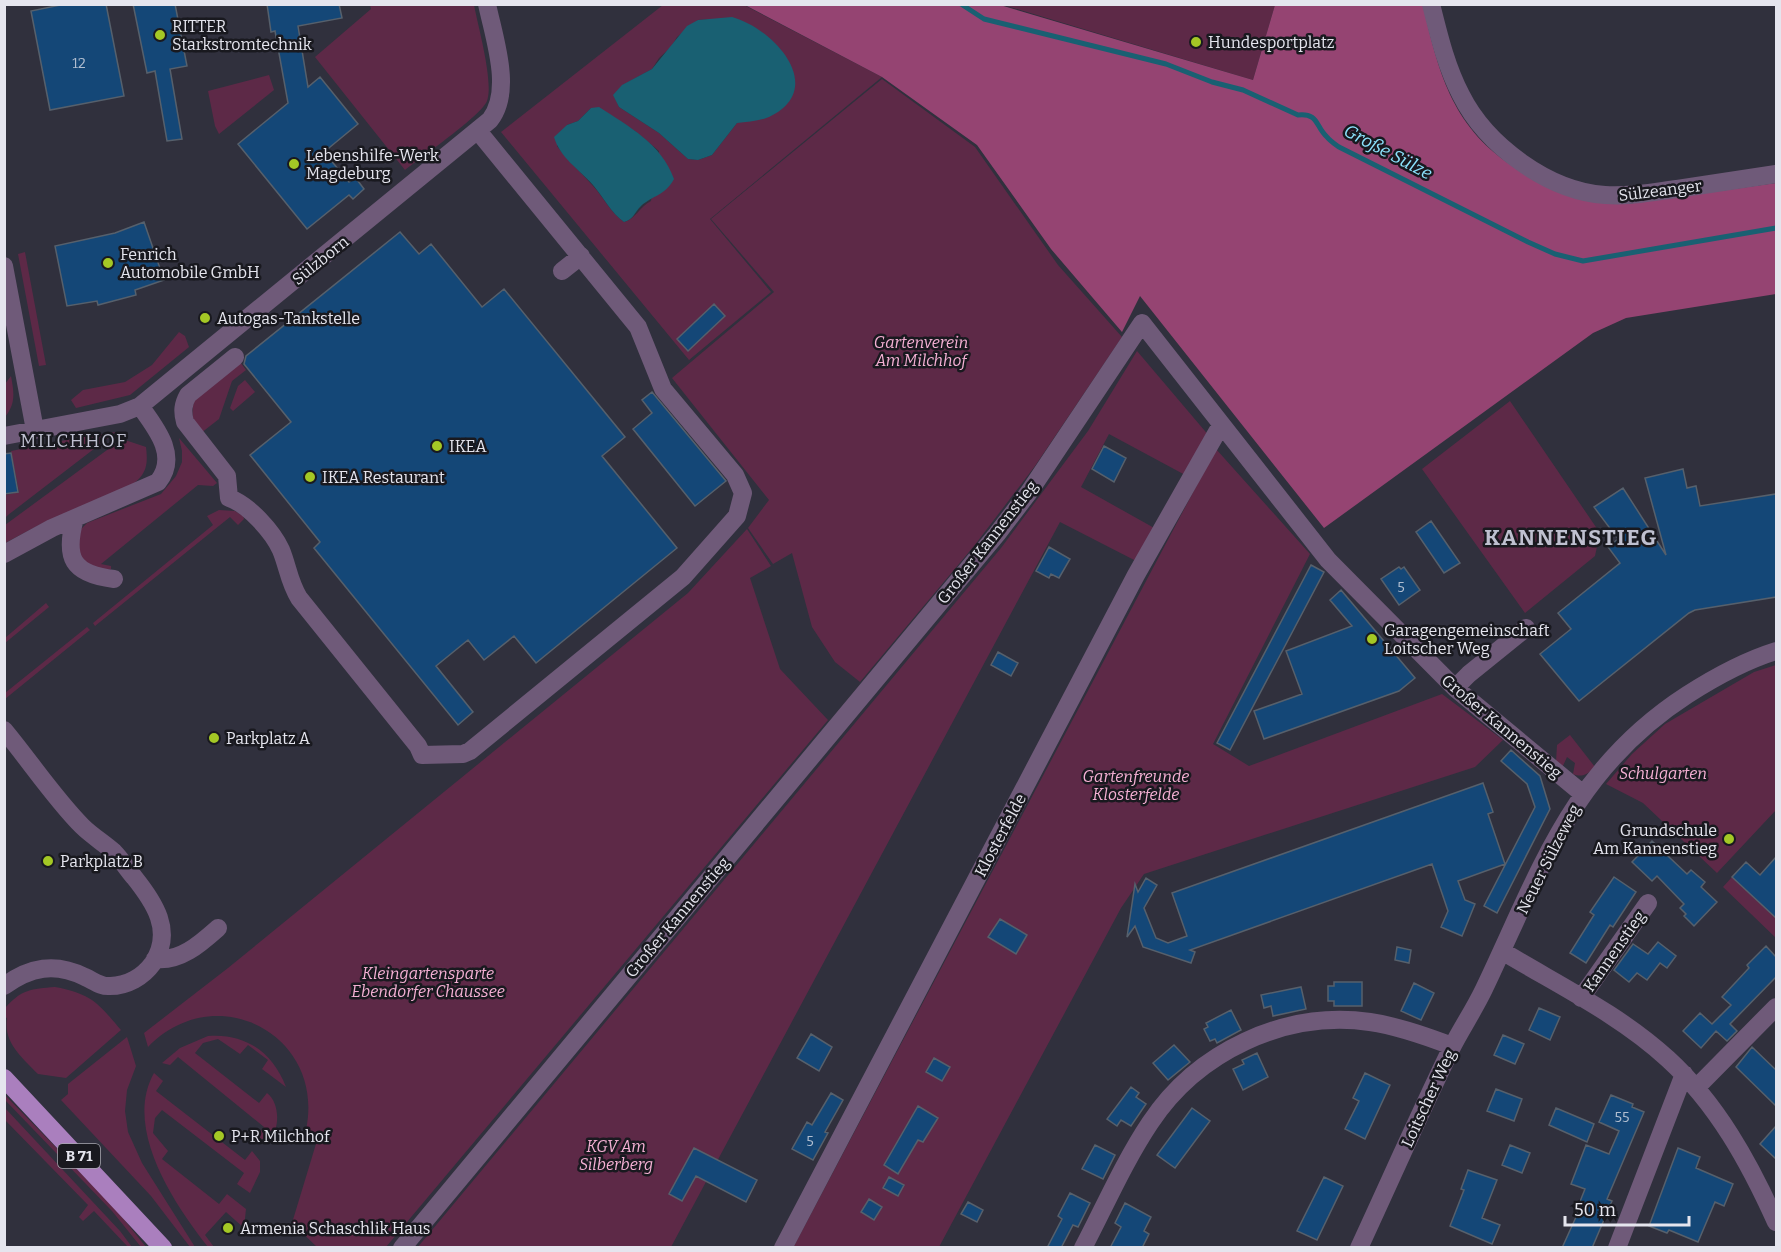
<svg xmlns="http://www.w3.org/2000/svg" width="1781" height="1252" font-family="Bitter,serif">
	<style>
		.green { fill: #5d2947; fill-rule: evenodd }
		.forest { fill: #954472 }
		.water { fill: #196072 }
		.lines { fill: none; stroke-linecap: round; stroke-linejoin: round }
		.stream { stroke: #196072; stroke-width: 5 }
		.building { fill: #144777; stroke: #56606c; stroke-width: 1.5 }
		.minor { stroke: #6f5a79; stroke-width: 18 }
		.major { stroke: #aa7fbe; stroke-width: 18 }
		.poi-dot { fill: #a4c825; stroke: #19191f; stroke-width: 2 }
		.labels { text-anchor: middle; stroke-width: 5; stroke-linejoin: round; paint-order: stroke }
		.number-label { font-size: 14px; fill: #b1bed0 }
		.shield { fill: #19191f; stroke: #a8a8b0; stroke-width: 1.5 }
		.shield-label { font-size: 15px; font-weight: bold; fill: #e5e5ee }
		.poi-label { font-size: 16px; fill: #e5e5ee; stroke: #19191f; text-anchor: start }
		.street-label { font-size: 16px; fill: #e5e5ee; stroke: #19191f }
		.park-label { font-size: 16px; font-style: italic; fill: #f5b0d4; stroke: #19191f }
		.water-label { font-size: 18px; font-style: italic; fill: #8ce3fd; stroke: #19191f }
		.neighbourhood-label { font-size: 18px; letter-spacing: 1.5px; fill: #bfc0d0; stroke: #19191f }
		.district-label { font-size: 22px; font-weight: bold; letter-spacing: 1.5px; fill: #bfc0d0; stroke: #19191f }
	</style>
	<rect width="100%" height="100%" fill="#30303d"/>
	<path class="green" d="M1000,4l275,1 -22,75z
		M370,5h104c4,21 20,78 13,96 -6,15 -66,56 -82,69l-90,-113 56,-48z
		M663,5h81l138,72 -172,142 61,73 -82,68 -188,-228zM713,19l24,104 -25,32 -14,5 -10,-1 -29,-26 -40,-26 -5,-12 9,-10 29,-16 7,-11 12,-11 6,-10 21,-17zM591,108l44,23 24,20 -8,50c-12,6 -15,18 -27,21 -13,-9 -20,-24 -31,-36 -12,-14 -25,-25 -36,-40l10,-21 11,-4z
		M269,75l5,15 -55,44 -4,-8 -7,-35z
		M882,79l93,68 83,118 64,72 -87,129 -61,80 -114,136 -25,-20 -23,-35 -20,-74 -19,11 -25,-36 21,-28 -97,-122 102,-86 -63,-73z
		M25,252l21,113 -7,1 -21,-112z
		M179,332l6,4 4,11 -59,48 -54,13 -5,-8 12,-10 42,-8 27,-17z
		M1137,351l73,86 -23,39 -78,-42 -28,53 75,42 -16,34 -80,-41 -389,725 -254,1 584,-700 87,-117z
		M240,362l6,8 -14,11 -13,38 -18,14c-9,-11 -10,-18 -7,-32z
		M11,376c3,16 5,28 -6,41v-33z
		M245,380l10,12 -22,19 -3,-3 8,-22z
		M1510,401l90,132 -5,23 -70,57 -103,-144z
		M116,432l-108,83 -3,3v-23l14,-3 -8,-41 65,-13z
		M179,438l38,45 -4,3 -15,-1 -97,79 10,2v3l-7,2 -23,-10 -5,-24 5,-8 6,-6 74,-29 15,-18 6,-14v-11z
		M122,439l24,8c2,17 1,26 -13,37l-92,40 -36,19v-18z
		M1216,449l94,105 -97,190 36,22 193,-72 61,46 -28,27 -331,107 -23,34 -182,339 -146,1z
		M219,510l16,1 8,5 1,3 -6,6 -8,-8 -135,109 -2,-3 120,-98 -6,-9z
		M747,529l24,37 -21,12 30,91 48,51 -442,527h-69l-25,-24 27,-89 -13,-4c20,-95 -90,-153 -158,-83l-4,-14 84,-65 460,-375z
		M46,603l3,4 -44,36v-5z
		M87,627l3,3 -85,69v-6z
		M1776,665v145l-59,63 -74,-70 -37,-19 26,-30 33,-30 89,-52z
		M1570,735l25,32c-7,7 -13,11 -22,7l2,-11 -8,-6 -5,11 -6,-6 1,-17z
		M1732,877l44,41v20l-53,-51z
		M55,987c37,7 43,16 66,43l-55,48 -28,-4c-15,-16 -35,-31 -31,-56l-2,-1v-9c17,-19 26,-19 50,-21z
		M208,1036c38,-3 65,17 78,51l-24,-18 6,-9 -20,-15 -8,9 -22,-15 -15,4 -8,10 64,50 8,-10c13,10 13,35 3,47l-5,1 -8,-5 7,-9 -86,-70 -8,8 -8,-2 18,-15z
		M127,1037l9,29 -9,24 -2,21 3,21 14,31 53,84h-5l-39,-51 -90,-96 7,-6v-10z
		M154,1073l9,8 -7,10 89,69 7,-9 8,10v11l-10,21 -13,-9 7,-11 -82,-63 -7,8 -2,15 15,18 -6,8 57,45 8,-10 19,15 -2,19 -18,-16 -21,23 9,12h-6c-34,-43 -85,-119 -54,-174z
		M4,1094l110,113 32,40h-5l-29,-36 -107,-111z
		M5,1108l115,123 12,16h-4l-34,-36 -11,10 -4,-4 9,-12 -83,-85z"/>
	<path class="forest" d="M745,5h255l253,75 22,-75h148c15,65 28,120 88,160 9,7 22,12 33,17 30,14 48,23 83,22l149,-21v111l-150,24 -33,15 -269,195 -184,-232 -18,36 -71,-83 -74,-104 -95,-68z"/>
	<path class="water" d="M732,17c41,11 97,71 37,100 -9,4 -22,5 -32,6l-25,32 -14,5 -10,-1 -29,-26 -40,-26 -6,-12 9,-10 30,-16 35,-43 11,-6z
		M599,107c29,19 63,37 75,72 -9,17 -21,16 -33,27 -7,7 -7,13 -17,16 -13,-9 -20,-24 -31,-37 -14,-16 -33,-27 -39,-48l13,-12 11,-4 13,-13z"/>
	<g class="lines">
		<path class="stream" d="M961,4l23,15 182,45 46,18 31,8 55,25c21,-2 17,11 29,22 3,4 8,7 12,10l189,95 27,12 28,7 193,-33"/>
	</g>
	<path class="building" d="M65,4h41l18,92 -74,14 -19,-99z
		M133,4h42l12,62 -17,3 12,70 -15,2 -12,-70 -8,2z
		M267,4h72l3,14 -44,8 10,61 12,-10 38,47 -34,28 25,30 6,-5 9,12 -11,10 -4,-4 -42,34 -69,-85 50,-41 -13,-72 -4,1z
		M144,222l20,58 -29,10 1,5 -38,10 -1,-4 -30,5 -12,-60 60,-13z
		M400,232l19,22 12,-10 51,63 22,-18 121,148 -23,19 75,92 -141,115 -22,-27 -30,24 -16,-20 -32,26 37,46 -15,13 -144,-177 6,-6 -70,-87 41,-33 -47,-58 2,-8z
		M714,304l11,12 -37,35 -11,-12z
		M652,392l74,89 -31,25 -62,-77 19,-16 -10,-13z
		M1104,446l22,12 -12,24 -22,-13z
		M11,453l7,39 -14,2v-40z
		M1683,469l4,19 9,-2 4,20 76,-12v103l-81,13 -6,3 -110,88 -39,-47 31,-25 -13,-16 62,-50 -12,-16 10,-8 -24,-32 29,-19 43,67 -21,-77z
		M1431,521l29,42 -16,10 -28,-41z
		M1049,547l21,12 -11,19 -8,-4 -2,4 -13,-7z
		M1311,565l13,7 -94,178 -13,-7z
		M1399,567l2,2 3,-2 16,23 -21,15 -18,-26z
		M1341,590l74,88 -16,13 -135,48 -10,-28 48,-17 -16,-43 66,-25 -22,-26z
		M998,652l20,11 -7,13 -20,-11z
		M1511,750l29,26 10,33 -53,104 -13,-7 51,-99 -8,-23 -26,-23z
		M1483,783l10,29 -5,2 17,50 -47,17 7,19 10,4 -13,32 -21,-9 7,-16 -16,-47 -242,86 5,2 -4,11 -48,-16 -8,-21 -8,11 8,-53 3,8 8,-14 11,7 -13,23 12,30 12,5 19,-7 -15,-43z
		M1652,841l35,33 4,-4 14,12 -4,5 16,15 -23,24 -10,-10 2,-2 -6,-6 4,-4 -27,-28 -5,5 -20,-19z
		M1776,857v61l-44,-41 14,-15 14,13z
		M1614,877l22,15 -23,35 -3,-2 -24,38 -16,-10 24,-38 -4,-3z
		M1000,919l27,16 -11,19 -28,-17z
		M1658,942l18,14 -9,12 -7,-5 -13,17 -10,-7 -8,9 -15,-12 19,-26 15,10z
		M1766,946l10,11v20l-46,47 7,7 -10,10 -11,-10 -15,17 -18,-17 17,-18 12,11 19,-19 -9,-8 27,-29 -2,-3z
		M1397,947l14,3 -2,13 -14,-3z
		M1334,982h28v24h-28v-5h-6v-15h6z
		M1414,983l20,10 -13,27 -20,-9z
		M1301,987l5,22 -33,7 -2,-10 -7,2 -3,-13z
		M1539,1008l21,9 -10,23 -21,-10z
		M1231,1010l10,20 -24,13 -2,-4 -5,2 -6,-12 4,-2 -2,-4z
		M811,1034l21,13 -13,24 -22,-13z
		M1503,1035l21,9 -9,20 -21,-9z
		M1174,1045l16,17 -22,18 -15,-17z
		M1752,1047l24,23v36l-40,-39z
		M1257,1053l11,24 -25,13 -10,-21 11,-5 -2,-4z
		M934,1058l16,9 -8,14 -16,-9z
		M1365,1073l25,12 -25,54 -20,-10 14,-28 -6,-3z
		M1131,1087l8,6 -3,4 10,7 -15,22 -10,-6 -4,6 -10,-7z
		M1496,1089l26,10 -8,22 -27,-10z
		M831,1093l12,7 -18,32 3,1 -15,27 -21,-11 15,-27 5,3z
		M1611,1095l22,9 -1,3 12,5 -37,87 5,2 -20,47h-30l19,-42 -2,-2 6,-15 -14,-5 15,-39 23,9 10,-23 -20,-9z
		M918,1106l20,12 -15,24 -5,-2 -20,34 -14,-9z
		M1192,1108l18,13 -35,47 -18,-13z
		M1556,1108l38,16 -7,18 -38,-17z
		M1776,1126v33l-16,-15z
		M1095,1145l20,10 -12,24 -21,-10z
		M1510,1145l20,8 -8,20 -20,-8z
		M694,1148l63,32 -11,22 -50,-26 -14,25 -13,-7z
		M1678,1148l22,9 -4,11 37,16 -9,22 -9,-4 -17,40 -29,-12 -2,3 -18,-7z
		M1468,1170l29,10 -15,38 18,7 -8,19 -42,-18 14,-36 -3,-1z
		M889,1177l15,8 -6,11 -15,-8z
		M1324,1177l19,9 -26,54 -20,-9z
		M1070,1193l20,10 -12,24 -5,-2 -12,23h-14l15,-29 -4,-3z
		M869,1199l13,8 -8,13 -13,-8z
		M968,1202l15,8 -6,12 -16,-8z
		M1125,1203l26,14 -7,14 5,3 -7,14h-32l11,-21 -6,-4z"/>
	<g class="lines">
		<path class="minor" d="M1431,4c8,32 15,62 30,91 25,50 87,96 144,100 24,2 49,-3 72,-6 33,-5 66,-10 99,-15
			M4,266l31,164
			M562,271l19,-15
			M235,357l-47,38c-5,9 -6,16 -3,27l42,54 2,22c19,6 44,34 52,52 7,17 8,32 18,48l119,148 4,9 41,-1 7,-3 213,-174 54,-61 6,-23 -8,-18 -72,-86 -25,-62 -160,-196
			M4,436l116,-22 20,-8 350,-286c23,-29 4,-82 -3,-116
			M75,518c-11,40 -3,56 39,61
			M4,554l48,-26 106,-46c21,-26 -2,-54 -18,-76
			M1455,688l14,-14 57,-46
			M4,730c25,30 51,69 78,96 10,10 22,17 32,26 7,7 13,17 20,25 20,25 40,54 19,86 -10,14 -26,23 -43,23 -9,1 -16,-5 -25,-9 -30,-15 -55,-10 -81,9
			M1502,951c56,34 117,63 166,108 49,45 81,103 108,163
			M155,959c25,3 45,-15 63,-31
			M1581,998l67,-95
			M1696,1088l80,-81
			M402,1248l595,-714 32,-42 113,-169 186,237 127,128 128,106
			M783,1248l353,-673 85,-150
			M1083,1248c22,-42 41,-86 67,-125 47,-71 134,-113 220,-101 28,4 56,14 82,24
			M1359,1248c31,-67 60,-133 92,-199 10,-20 23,-39 33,-60 56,-117 87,-219 203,-294 28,-18 57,-34 89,-44
			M1617,1248l67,-174"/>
		<path class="major" d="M4,1078l159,170"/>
	</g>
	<g class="poi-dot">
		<circle cx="160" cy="35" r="6"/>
		<circle cx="1196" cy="42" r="6"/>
		<circle cx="294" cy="164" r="6"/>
		<circle cx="108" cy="263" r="6"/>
		<circle cx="205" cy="318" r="6"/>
		<circle cx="437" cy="446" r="6"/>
		<circle cx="310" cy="477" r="6"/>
		<circle cx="1372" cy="639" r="6"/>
		<circle cx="214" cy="738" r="6"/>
		<circle cx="1729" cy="839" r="6"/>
		<circle cx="48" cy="861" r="6"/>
		<circle cx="219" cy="1136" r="6"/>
		<circle cx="228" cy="1228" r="6"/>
	</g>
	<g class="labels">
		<g class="number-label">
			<text x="79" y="68">12</text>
			<text x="1401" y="592">5</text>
			<text x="1622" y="1122">55</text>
			<text x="810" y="1146">5</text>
		</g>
		<rect class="shield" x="58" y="1144" width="42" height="24" rx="4.5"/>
		<g class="shield-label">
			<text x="79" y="1161">B 71</text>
		</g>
		<g class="poi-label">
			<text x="172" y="32">RITTER<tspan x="172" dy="18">Starkstromtechnik</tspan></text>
			<text x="1208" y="48">Hundesportplatz</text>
			<text x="306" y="161">Lebenshilfe-Werk<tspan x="306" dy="18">Magdeburg</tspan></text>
			<text x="120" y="260">Fenrich<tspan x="120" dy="18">Automobile GmbH</tspan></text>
			<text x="217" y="324">Autogas-Tankstelle</text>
			<text x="449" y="452">IKEA</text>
			<text x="322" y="483">IKEA Restaurant</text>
			<text x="1384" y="636">Garagengemeinschaft<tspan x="1384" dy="18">Loitscher Weg</tspan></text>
			<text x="226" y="744">Parkplatz A</text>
			<text x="1717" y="836" text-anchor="end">Grundschule<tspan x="1717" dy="18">Am Kannenstieg</tspan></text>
			<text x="60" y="867">Parkplatz B</text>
			<text x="231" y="1142">P+R Milchhof</text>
			<text x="240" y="1234">Armenia Schaschlik Haus</text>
		</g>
		<g class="street-label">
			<text transform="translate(1660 190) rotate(-7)" y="6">Sülzeanger</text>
			<text transform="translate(320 260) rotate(-39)" y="6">Sülzborn</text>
			<text transform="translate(987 542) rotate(-52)" y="6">Großer Kannenstieg</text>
			<text transform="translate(1502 726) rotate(40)" y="6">Großer Kannenstieg</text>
			<text transform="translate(1000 835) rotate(-62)" y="6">Klosterfelde</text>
			<text transform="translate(1548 859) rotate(-63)" y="6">Neuer Sülzeweg</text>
			<text transform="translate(677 917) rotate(-50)" y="6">Großer Kannenstieg</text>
			<text transform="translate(1614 951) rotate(-55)" y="6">Kannenstieg</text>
			<text transform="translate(1428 1098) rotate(-65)" y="6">Loitscher Weg</text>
		</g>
		<g class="park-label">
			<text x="921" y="348">Gartenverein<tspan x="921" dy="18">Am Milchhof</tspan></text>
			<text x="1663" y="779">Schulgarten</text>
			<text x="1136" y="782">Gartenfreunde<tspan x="1136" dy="18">Klosterfelde</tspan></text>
			<text x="428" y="979">Kleingartensparte<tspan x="428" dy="18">Ebendorfer Chaussee</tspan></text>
			<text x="616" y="1152">KGV Am<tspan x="616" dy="18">Silberberg</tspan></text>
		</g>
		<g class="water-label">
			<text transform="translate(1388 152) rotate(28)" y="6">Große Sülze</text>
		</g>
		<g class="neighbourhood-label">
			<text x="74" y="447">MILCHHOF</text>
		</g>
		<g class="district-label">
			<text x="1571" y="545">KANNENSTIEG</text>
		</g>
	</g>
	<rect width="1781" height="1252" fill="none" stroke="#e5e5ee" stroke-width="12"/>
	<path d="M1565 1216v9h124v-9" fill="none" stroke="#e5e5ee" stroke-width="3"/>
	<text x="1574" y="1216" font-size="18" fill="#e5e5ee" stroke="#19191f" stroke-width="4.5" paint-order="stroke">50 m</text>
</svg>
